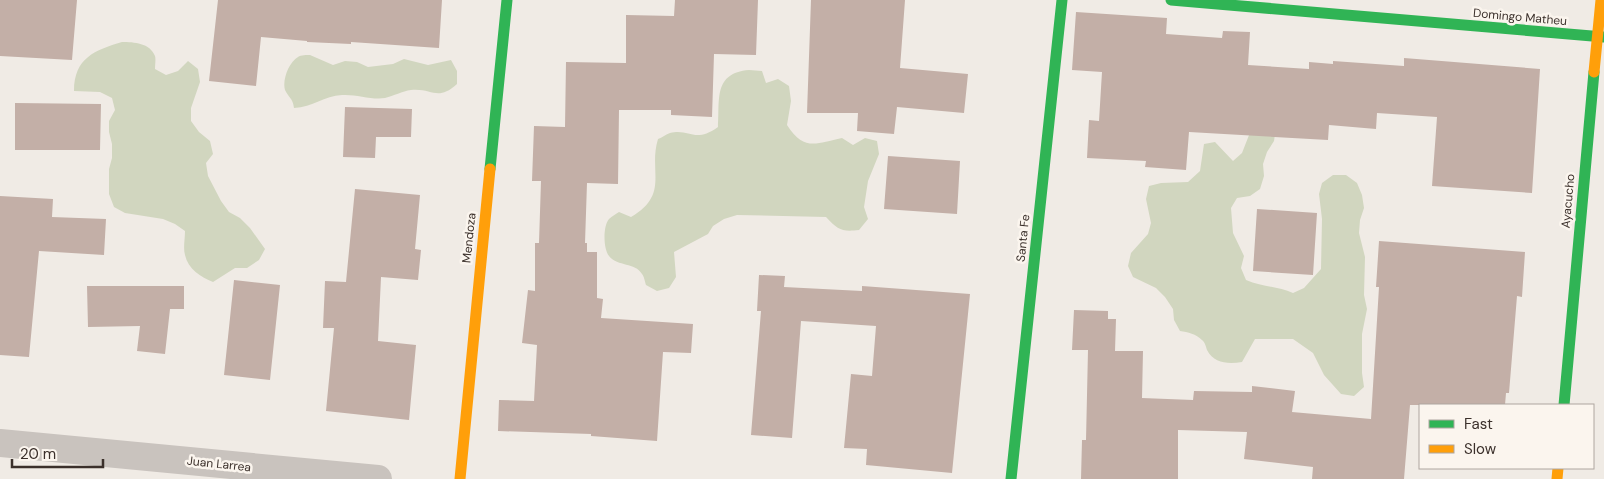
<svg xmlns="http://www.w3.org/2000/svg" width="1604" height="479" font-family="'DM Sans',sans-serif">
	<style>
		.green { fill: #d1d6bf }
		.building { fill: #c3afa7 }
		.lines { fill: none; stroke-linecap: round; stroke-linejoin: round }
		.street { stroke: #c9c3be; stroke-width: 28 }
		.fast { stroke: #30b455; stroke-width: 11 }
		.slow { stroke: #ff9f0a; stroke-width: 11 }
		.labels { text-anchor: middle; stroke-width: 5; stroke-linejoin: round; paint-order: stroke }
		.street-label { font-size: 12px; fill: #3b302b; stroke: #fbf5ee }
	</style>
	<rect width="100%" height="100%" fill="#f0ebe5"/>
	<path class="green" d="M122,42c12,0 28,1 33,14 1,3 0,9 0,13l11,6 12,-4 10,-10 10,8 2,13 -9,26v13l8,11 11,9 3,13 -7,9 2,13 13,25 8,11 11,6 10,10 15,21 -6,11 -12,8h-12l-22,14c-12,-5 -25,-13 -28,-27 -2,-7 0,-16 0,-24l-10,-7 -12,-5 -38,-6 -11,-6 -5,-13v-25l3,-11v-14l-3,-12v-11l6,-11 -3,-12 -12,-6 -26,-1c0,-33 21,-41 48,-49z
		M310,55l23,10 12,-4 12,1 11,5 25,-3 11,-5 24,6 23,-5 6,11v13c-20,18 -24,4 -46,6 -9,1 -17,6 -26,8 -14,2 -29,-4 -43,-3 -18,1 -29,12 -48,13 -1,-10 -6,-11 -9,-18 -3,-10 4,-28 13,-33 3,-2 9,-2 12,-2z
		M749,70l13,1 4,12 12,-4 11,7 2,15 -4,24c17,26 28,19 55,13l11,7 12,-7 12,3 2,13 -11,27 -4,26 4,12 -9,11c-17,2 -21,0 -33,-13l-89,-2 -13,4 -11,7 -5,8 -34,18 2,25 -7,11 -12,3 -11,-6c-1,-3 -2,-9 -4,-11 -7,-12 -24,-7 -33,-18 -6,-8 -6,-30 0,-37 3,-3 7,-5 10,-7l12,5c39,-23 17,-46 27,-78 4,-1 8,-5 12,-6 20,-5 24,11 48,-6 2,-27 -5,-54 31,-57z
		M1276,128l-2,13 -7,11 -4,12 1,12 -4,13 -10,7 -13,2 -6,10 2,25 11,23 -3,12 5,12c16,7 32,6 47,13l11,-5 17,-19 1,-50 -3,-25 3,-11 11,-8h13l11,8 5,12 2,13 -4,12 -1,13 6,24 -1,38 3,14 -5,25v39l2,14 -10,9 -13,-2 -17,-19 -11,-22 -20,-14h-38l-13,23c-13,2 -28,2 -35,-12 -1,-3 -2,-8 -5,-10 -6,-6 -14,-8 -22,-9l-6,-11 -1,-11 -8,-12 -9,-9 -23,-11 -5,-11 3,-13 17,-19 3,-11 -5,-24 3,-13 12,-3 27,-1 12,-11 4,-27 11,-2 18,19 9,-8 9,-23z"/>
	<path class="building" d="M0,0h77l-5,60 -72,-4z
		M218,0h224l-3,48 -88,-6v2l-44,-2v-1l-46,-4 -5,49 -47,-5z
		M675,0h83l-2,55 -42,-1 -2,63 -41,-2v-5h-52l-1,74 -31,-1 -2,60h2v9h10v46l6,1 -2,19 92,6 -2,29 -28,-1 -6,89 -66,-5v-2l-93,-3 1,-31 35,1 3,-56 -15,-2 6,-53 7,1v-48h4l2,-62h-9l2,-55 31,1 1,-65 60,1v-48l48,1z
		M811,0h94l-5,68 68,6 -4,39 -67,-6 -3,27 -37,-3 1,-18h-51z
		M1076,12l91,6 -1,16 56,4 1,-7 27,1 -2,33 61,4v-7l24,2v-3l71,5v-8l136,11 -8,124 -100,-7 5,-69 -60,-4 -1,16 -47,-4 -1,15 -139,-8 -3,38 -41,-3 1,-6 -59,-3 2,-38 10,1 3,-49 -30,-2z
		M15,103l86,1 -1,46h-85z
		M345,107l67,2 -1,28h-35l-1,21 -32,-1z
		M888,156l72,5 -3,53 -73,-5z
		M355,189l65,6 -5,54 6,1 -3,30 -37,-3 -3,64 38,4 -7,75 -83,-9 8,-83h-11l2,-47 21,1z
		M0,196l53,3 -1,18 54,2 -2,36 -65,-4 -10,106 -29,-2z
		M1257,209l60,4 -4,62 -60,-4z
		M1379,241l146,11 -3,45 -5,-1 -8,97h-3l-1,12h-95l-6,74h-92l1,-12 -69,-8 3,-27 -69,-2v49h-97l1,-39h4l2,-90h-16l2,-40 34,1v8h8l-1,32h28l-1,47 51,2 1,-9 58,1v-6l43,5 -3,21 79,7 8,-132h-3z
		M759,275l26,1 -1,11 78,4v-5l108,8 -18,179 -86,-8 1,-16 -23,-1 7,-74 21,2 4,-50 -75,-5 -9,117 -41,-3 10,-124h-4z
		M234,280l46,5 -10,95 -46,-5z
		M87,286h97v23h-14l-5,45 -28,-3 3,-25 -52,1z"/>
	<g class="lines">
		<path class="street" d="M0,443l378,36"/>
		<path class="fast" d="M1171,0l433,37
			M490,169l17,-169
			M1564,405l30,-333
			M1011,479l51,-479"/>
		<path class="slow" d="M1594,72l7,-72
			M460,479l30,-310
			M1557,479l1,-11"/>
	</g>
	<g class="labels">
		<g class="street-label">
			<text transform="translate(1520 17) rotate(5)" y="4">Domingo Matheu</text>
			<text transform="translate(1568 201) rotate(-85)" y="4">Ayacucho</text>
			<text transform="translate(469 238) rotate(-84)" y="4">Mendoza</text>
			<text transform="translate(1023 238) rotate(-84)" y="4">Santa Fe</text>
			<text transform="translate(219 464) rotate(6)" y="4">Juan Larrea</text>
		</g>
	</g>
	<rect x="1419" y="404" width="175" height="65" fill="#fbf5ee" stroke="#aea6a0"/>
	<rect x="1429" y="420" width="25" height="8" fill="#30b455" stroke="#aea6a0"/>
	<text x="1464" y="429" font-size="15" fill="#3b302b">Fast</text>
	<rect x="1429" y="445" width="25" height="8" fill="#ff9f0a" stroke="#aea6a0"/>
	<text x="1464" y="454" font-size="15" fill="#3b302b">Slow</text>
	<path d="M12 459v8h91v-8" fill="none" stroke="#3b302b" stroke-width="2.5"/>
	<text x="20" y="459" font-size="15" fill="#3b302b" stroke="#fbf5ee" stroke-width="4" paint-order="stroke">20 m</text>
</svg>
